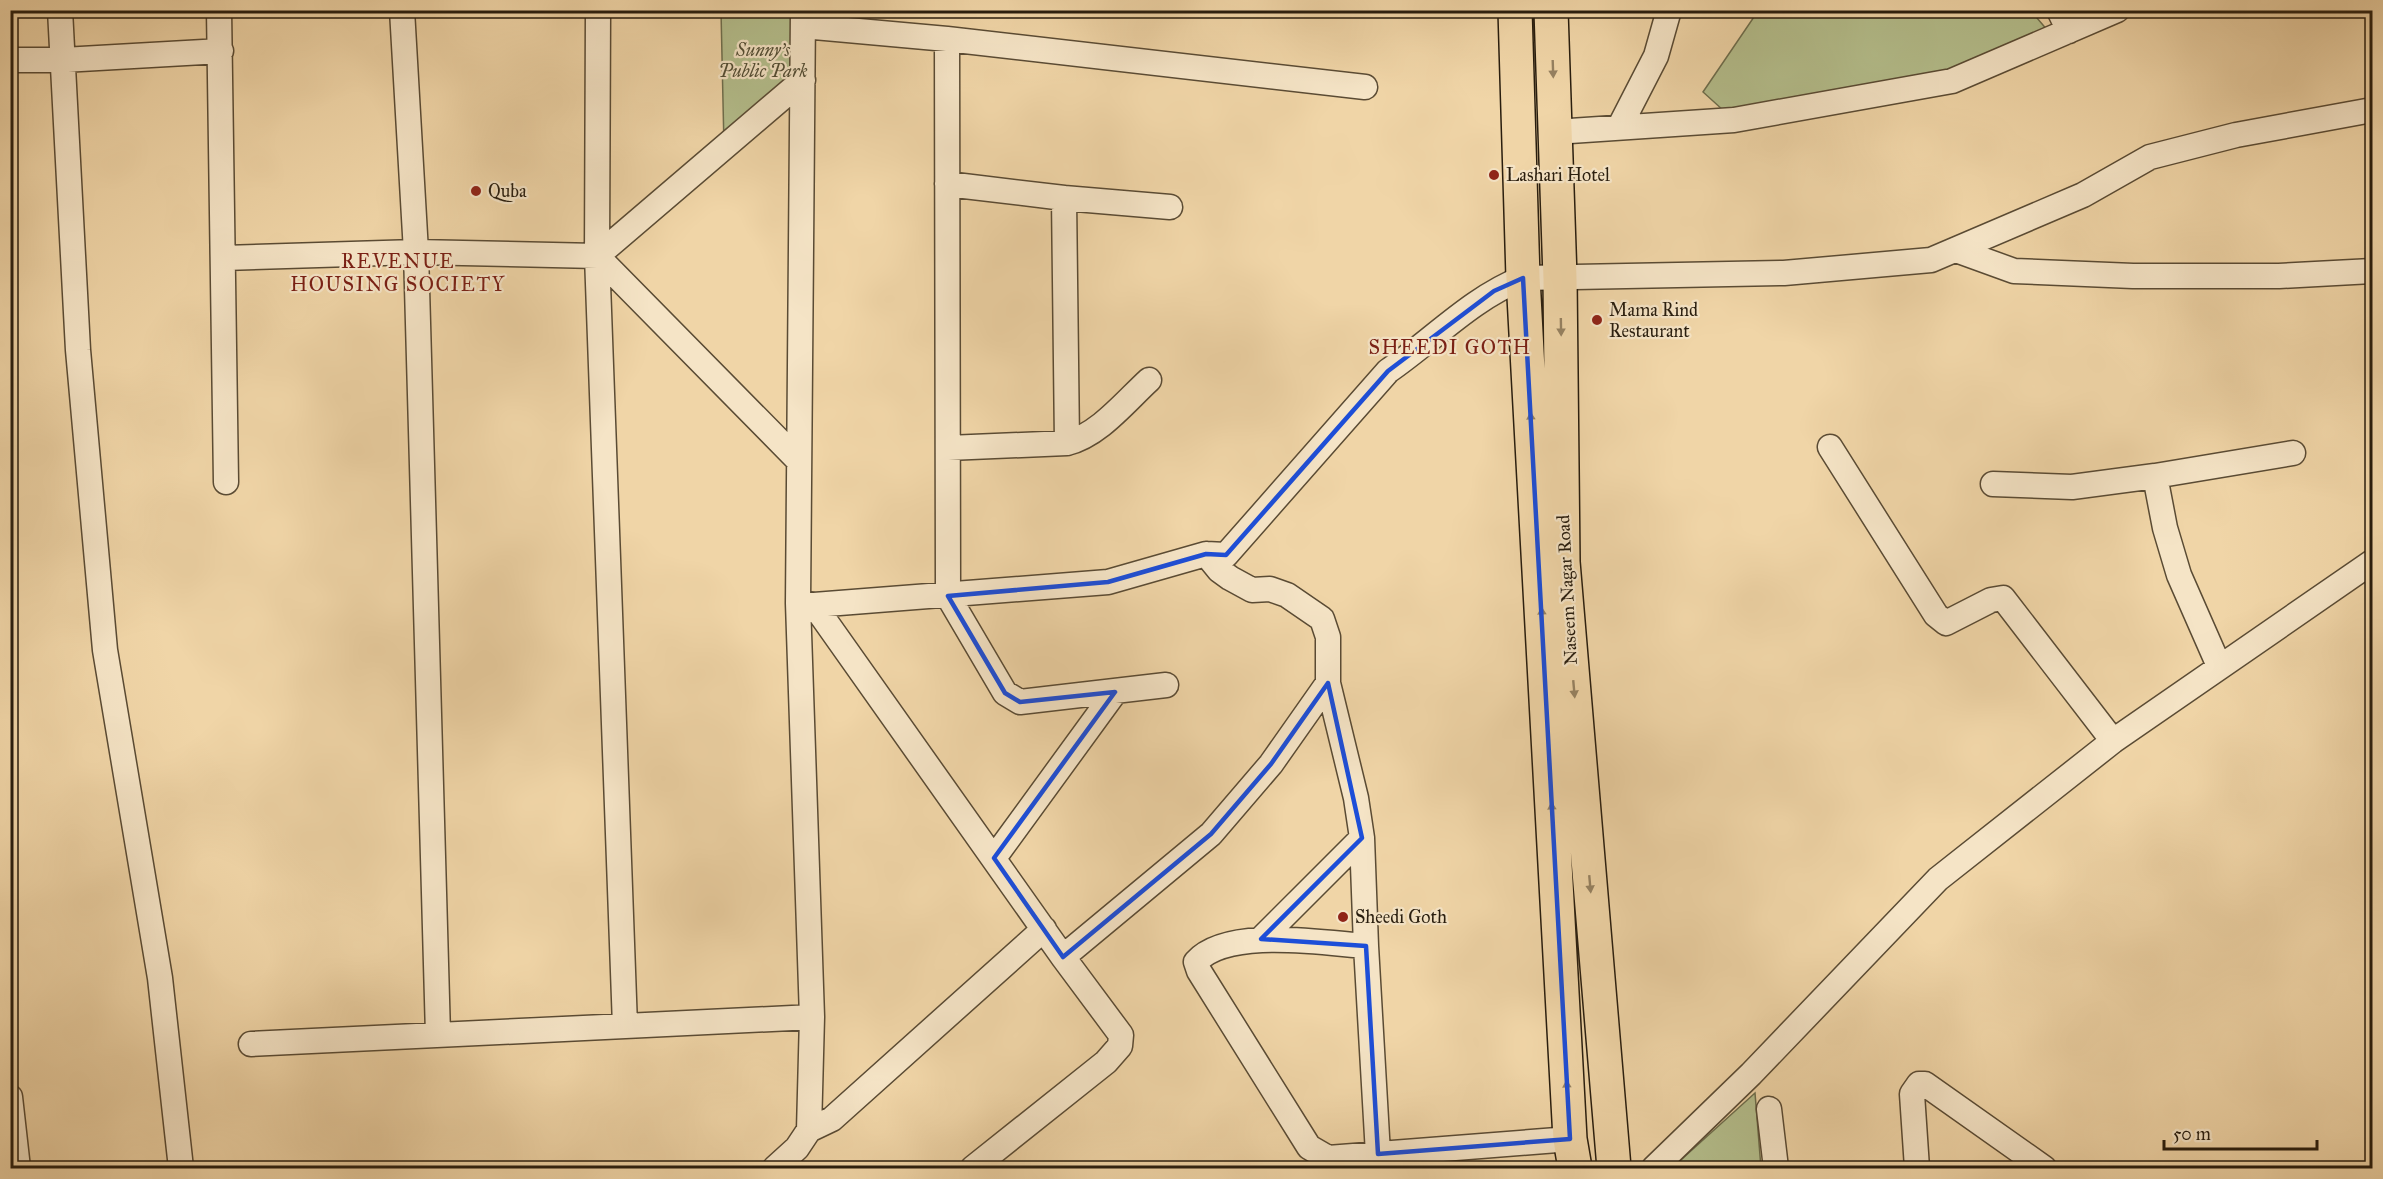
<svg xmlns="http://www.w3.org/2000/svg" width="2383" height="1179" font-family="'IM FELL Great Primer',serif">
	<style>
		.green { fill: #b4be8c; stroke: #6e6e4d; stroke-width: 1.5 }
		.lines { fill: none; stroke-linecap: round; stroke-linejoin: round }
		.minor-casing { stroke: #5a4b34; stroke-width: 27 }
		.primary-casing { stroke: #281d0e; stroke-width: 36 }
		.minor { stroke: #f5e4c6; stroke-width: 24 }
		.primary { stroke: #f0d5a7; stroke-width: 33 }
		.oneway { fill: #968262 }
		.marked { fill: none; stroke: #1d4ed8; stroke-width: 4.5; stroke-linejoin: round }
		.poi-dot { fill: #8f2418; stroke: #f5e4c6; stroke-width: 2 }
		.labels { text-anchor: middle; stroke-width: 4.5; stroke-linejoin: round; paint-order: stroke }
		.park-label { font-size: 18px; font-style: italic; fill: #524d34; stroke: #f5e4c6 }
		.poi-label { font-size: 18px; fill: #281d0e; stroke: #f5e4c6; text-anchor: start }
		.street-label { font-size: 18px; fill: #281d0e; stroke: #f5e4c6 }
		.neighbourhood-label { font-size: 20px; letter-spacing: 1.5px; fill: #7a1f14; stroke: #f5e4c6 }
	</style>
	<rect width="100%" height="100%" fill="#f0d5a7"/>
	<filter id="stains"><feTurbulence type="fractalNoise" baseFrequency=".00333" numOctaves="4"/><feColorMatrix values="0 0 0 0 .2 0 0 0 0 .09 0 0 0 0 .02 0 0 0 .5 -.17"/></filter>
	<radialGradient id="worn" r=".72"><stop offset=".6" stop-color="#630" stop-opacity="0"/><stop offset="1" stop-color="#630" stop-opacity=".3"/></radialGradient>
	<path class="green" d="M721,11h82v69l-79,67z
		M1758,11h273l23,27 -102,43 -218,39 -31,-28z
		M1755,1093l6,75h-89z"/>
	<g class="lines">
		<defs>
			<path id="minor" d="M60,10l18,340 27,300 55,328 21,190
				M219,10l7,472
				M402,10l14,242 22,783
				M598,10l-1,246 28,770
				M2059,10l10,21
				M803,26l144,13
				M10,60h53l158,-9
				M1620,126l36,-70 13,-46
				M1555,132l179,-12 218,-39 165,-71
				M947,184l117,14
				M1956,250l58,21 119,5h146l93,-5
				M597,256l201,204
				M224,258l192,-6 181,4 206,-176
				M1067,443l-3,-245 106,9
				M1830,447l106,168 10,8 45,-23 12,-2 110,143
				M948,448l119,-5c32,-8 58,-41 82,-63
				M2155,476l10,52 14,47 40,91
				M1993,484l79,3 83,-11 138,-23
				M798,603l5,-593
				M814,605l249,352 58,78 -1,11 -14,16 -133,106
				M1328,683l28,115 6,40 4,108c-43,-3 -139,-19 -170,16l3,9 110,176 19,11 242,-19
				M1166,685l-146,17 -15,-9 -57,-97 -1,-557 418,48
				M994,858l121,-166
				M1261,939l101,-101
				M1366,946l12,208
				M1063,957l148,-123 60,-70 57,-81v-46l-6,-18 -35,-24 -17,-6 -18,1 -22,-12 -11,-8 -13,-16
				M251,1044l561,-27
				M10,1097l8,71
				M1769,1109l7,59
				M809,1130l23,-11 212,-190
				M775,1168l22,-20 12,-18 3,-113 -14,-414 16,2 294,-23 98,-28 20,1 162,-184c45,-31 84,-73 135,-93l261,-5 147,-13 152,-65 67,-38 86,-22 136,-25
				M1654,1168l97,-94 187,-195 175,-138 259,-179
				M1917,1168l-5,-74 7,-10h6l119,84"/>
			<path id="primary" d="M1515,10l8,268 47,861 5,29
				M1551,10l9,268 3,284 51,606"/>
		</defs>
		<use href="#minor" class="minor-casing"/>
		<use href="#primary" class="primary-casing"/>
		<use href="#minor" class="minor"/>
		<use href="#primary" class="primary"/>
	</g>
	<defs><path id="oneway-solid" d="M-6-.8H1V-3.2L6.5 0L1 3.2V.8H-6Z" transform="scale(1.5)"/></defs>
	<g class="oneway">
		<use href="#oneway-solid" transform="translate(1553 69) rotate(88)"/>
		<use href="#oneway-solid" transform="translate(1561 327) rotate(89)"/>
		<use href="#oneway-solid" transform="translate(1531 421) rotate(-93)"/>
		<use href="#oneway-solid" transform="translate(1542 616) rotate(-93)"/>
		<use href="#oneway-solid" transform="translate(1574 689) rotate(85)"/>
		<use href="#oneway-solid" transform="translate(1552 811) rotate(-93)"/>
		<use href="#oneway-solid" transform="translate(1590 884) rotate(85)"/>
		<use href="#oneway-solid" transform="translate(1567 1089) rotate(-93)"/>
	</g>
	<path class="marked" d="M1523,278l47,861 -192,15 -12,-208 -105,-7 101,-101 -34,-155 -57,81 -60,70 -148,123 -69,-99 121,-166 -95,10 -15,-9 -57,-97 160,-14 98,-28 20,1 162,-184 106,-80z"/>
	<g class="poi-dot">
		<circle cx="1494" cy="175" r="6"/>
		<circle cx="476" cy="191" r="6"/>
		<circle cx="1597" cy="320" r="6"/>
		<circle cx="1343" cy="917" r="6"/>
	</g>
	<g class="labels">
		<g class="park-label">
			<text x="763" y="56">Sunny's<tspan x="763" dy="21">Public Park</tspan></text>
		</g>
		<g class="poi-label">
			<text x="1506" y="181">Lashari Hotel</text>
			<text x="488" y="197">Quba</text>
			<text x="1609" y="316">Mama Rind<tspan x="1609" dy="21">Restaurant</tspan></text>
			<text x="1355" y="923">Sheedi Goth</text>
		</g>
		<g class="street-label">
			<text transform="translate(1567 590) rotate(-93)" y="6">Naseem Nagar Road</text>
		</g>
		<g class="neighbourhood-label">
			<text x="398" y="268">REVENUE<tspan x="398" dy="23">HOUSING SOCIETY</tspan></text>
			<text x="1450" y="354">SHEEDI GOTH</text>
		</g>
	</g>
	<rect width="2383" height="1179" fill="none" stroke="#f0d5a7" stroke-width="36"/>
	<rect x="12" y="12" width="2359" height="1155" fill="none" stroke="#281d0e" stroke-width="3"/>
	<rect x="18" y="18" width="2347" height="1143" fill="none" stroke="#281d0e" stroke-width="1.5"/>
	<path d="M2164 1140v9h153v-9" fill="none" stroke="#281d0e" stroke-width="3"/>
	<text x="2173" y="1140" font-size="18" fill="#281d0e" stroke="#f5e4c6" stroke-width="4.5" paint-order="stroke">50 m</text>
	<rect width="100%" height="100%" filter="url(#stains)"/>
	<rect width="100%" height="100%" fill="url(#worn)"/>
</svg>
